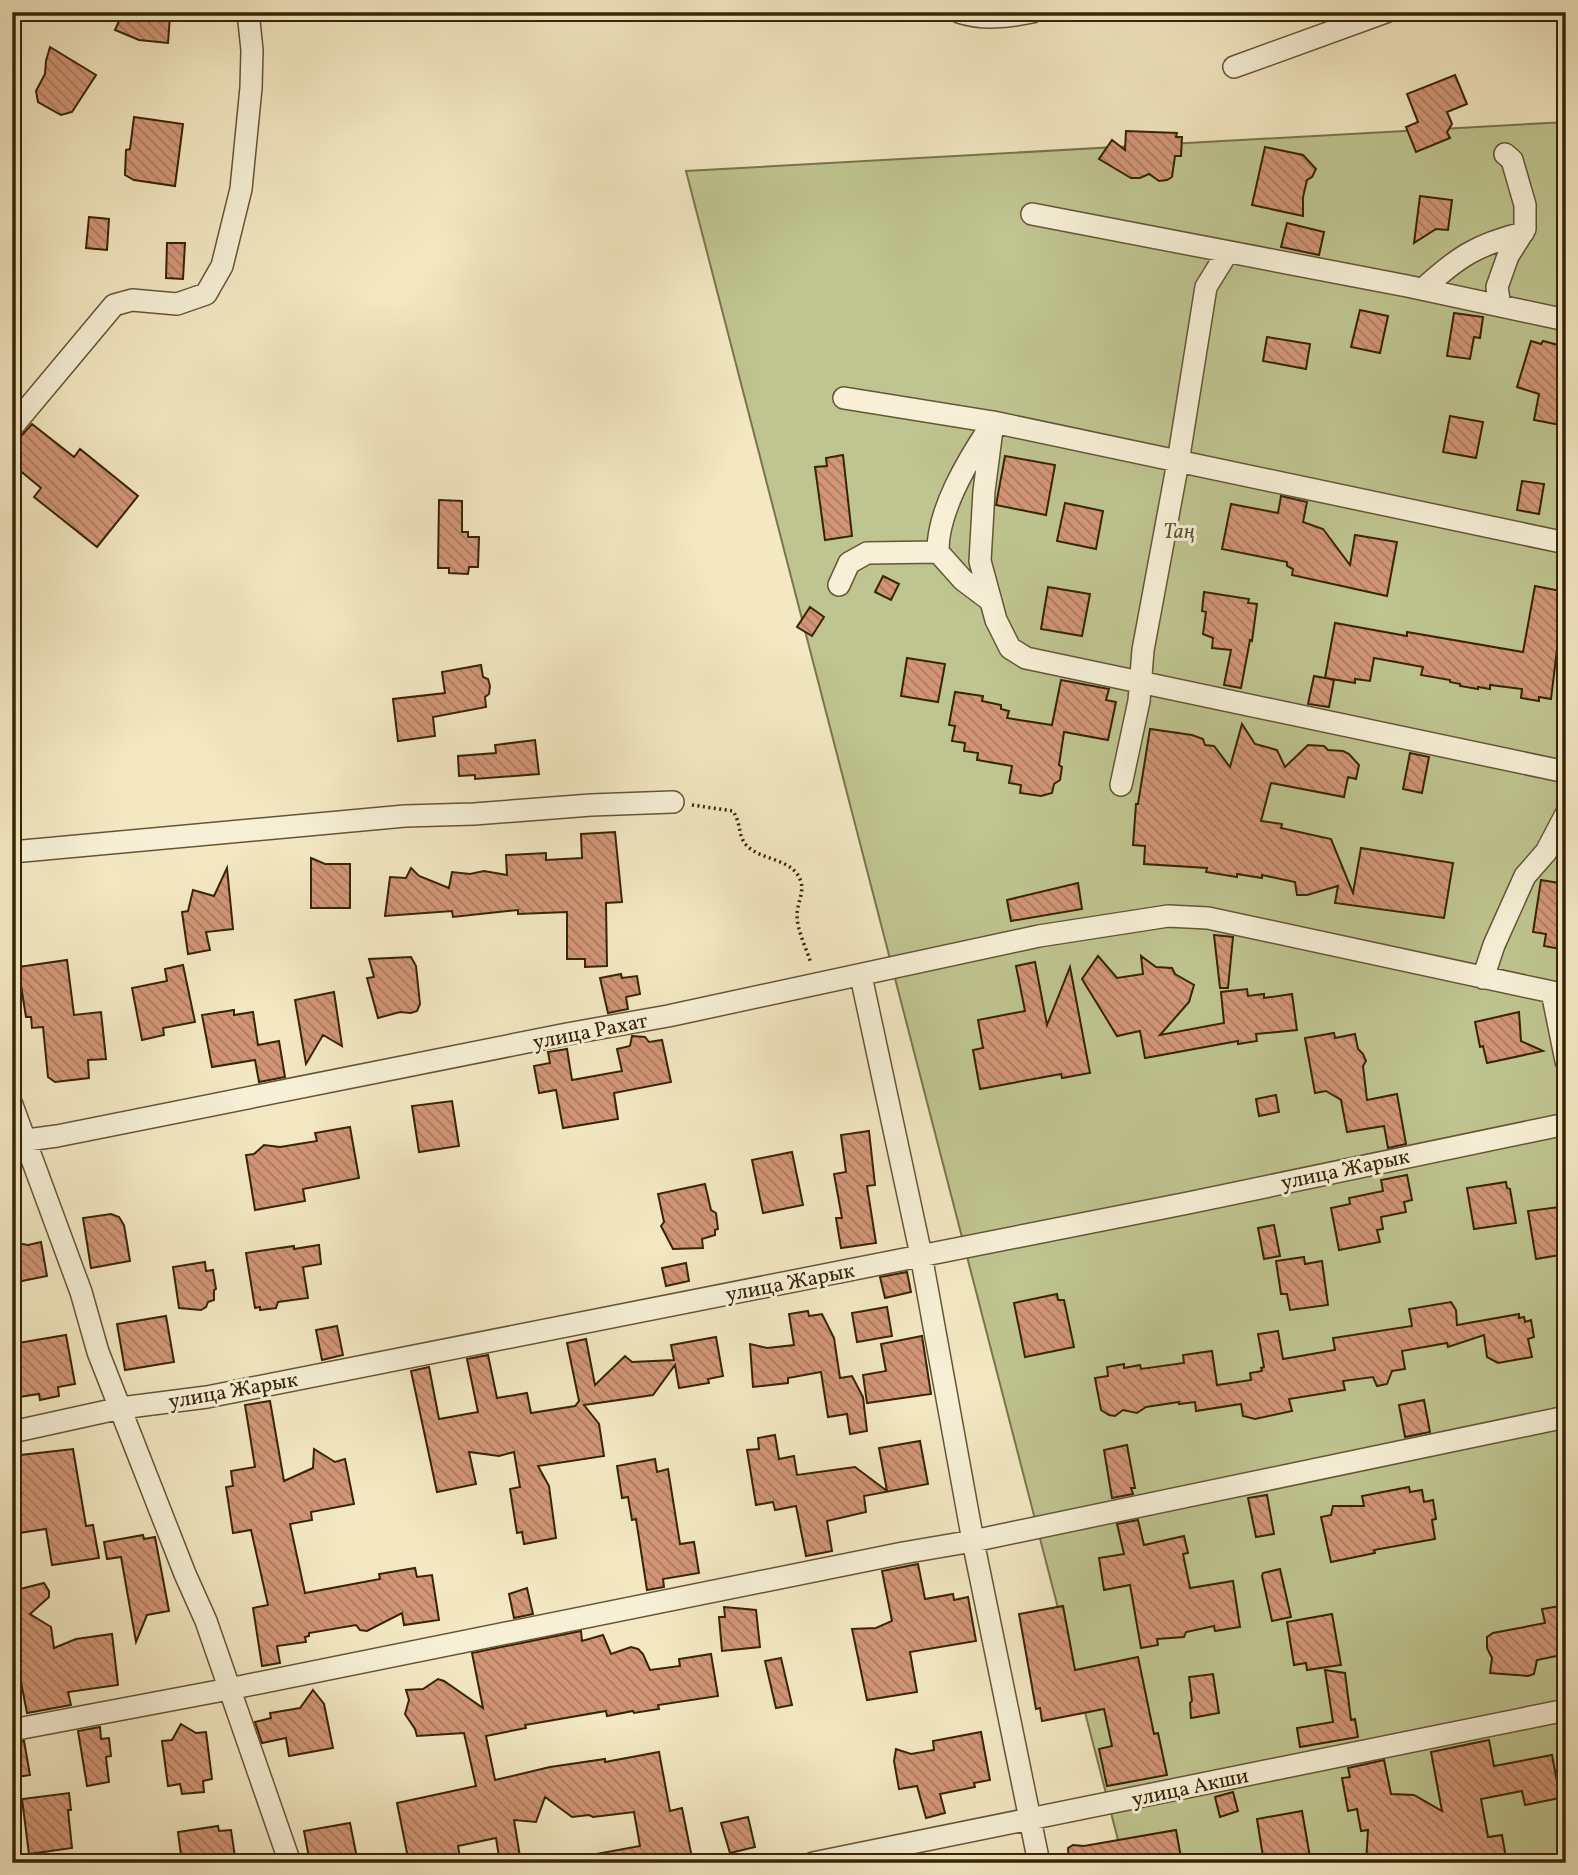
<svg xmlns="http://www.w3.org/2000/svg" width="1578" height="1875" font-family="Vollkorn,serif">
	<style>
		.garden { fill: #bfc590; stroke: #7b744c; stroke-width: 2 }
		.building { fill: url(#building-back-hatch); stroke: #372407; stroke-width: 2 }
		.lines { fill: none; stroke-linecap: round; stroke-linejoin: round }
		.minor-casing { stroke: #665536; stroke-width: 24 }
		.path { stroke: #372407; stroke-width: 3.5; stroke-dasharray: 2 3.5; stroke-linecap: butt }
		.minor { stroke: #f7f0d7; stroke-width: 21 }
		.labels { text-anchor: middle; stroke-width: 6; stroke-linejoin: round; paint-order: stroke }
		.park-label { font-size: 21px; font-style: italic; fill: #605430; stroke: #f7f0d7 }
		.street-label { font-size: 21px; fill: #372407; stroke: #f7f0d7 }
	</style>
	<defs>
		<pattern id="building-back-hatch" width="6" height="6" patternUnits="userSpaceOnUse" patternTransform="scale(1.75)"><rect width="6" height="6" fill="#d29677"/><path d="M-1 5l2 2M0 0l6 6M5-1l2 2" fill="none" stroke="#ab7a60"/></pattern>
	</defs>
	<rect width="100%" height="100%" fill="#f3e8c2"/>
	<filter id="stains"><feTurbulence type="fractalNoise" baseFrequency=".00286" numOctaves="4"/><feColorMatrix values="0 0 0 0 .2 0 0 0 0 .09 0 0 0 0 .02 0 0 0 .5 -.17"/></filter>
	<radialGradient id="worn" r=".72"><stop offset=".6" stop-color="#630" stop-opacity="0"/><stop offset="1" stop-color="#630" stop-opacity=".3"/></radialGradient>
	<path class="garden" d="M1566,122v1741h-442l-438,-1692z"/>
	<path class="building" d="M123,12l47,4 -2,27 -29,-3 -24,-10z
		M50,47l46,28 -24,37 -11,3 -23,-13 -2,-11 9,-17 1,-13z
		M1455,75l12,29 -20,8 5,12 -5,8 3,6 -34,14 -10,-25 12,-5 -11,-28z
		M134,117l49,7 -8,62 -41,-6 -9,-5 1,-25 4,-1z
		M1126,131l51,2 -1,4h6l-1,19h-6l-3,21 -5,3 -8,1 -10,-7 -9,4h-9l-32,-19 13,-19 13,10z
		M1265,147l38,8 13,14 -4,8 -5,3 -4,17v19l-51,-11z
		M1420,196l32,4 -4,30 -12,-1 -22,14z
		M89,217l20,2 -2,31 -21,-2z
		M1287,223l37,9 -5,23 -38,-8z
		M167,243h18l-2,36 -17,-1z
		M1360,310l28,6 -8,37 -29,-6z
		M1454,313l29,4 -3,21 -6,-1 -4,22 -23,-3z
		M1267,337l43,7 -4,25 -43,-8z
		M1531,341l10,3 2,-3 23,6v79l-32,-6 5,-26 -22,-7z
		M1450,416l33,6 -7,36 -33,-6z
		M32,424l42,33 6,-8 58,47 -41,51 -63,-50 7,-9 -29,-24v-18z
		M843,455l9,81 -27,4 -10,-73 12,-1 -1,-8z
		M1005,456l50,9 -9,50 -50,-10z
		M1522,481l22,3 -5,30 -22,-4z
		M1281,496l26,6 -4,20 20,7 27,36 5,-30 42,7 -10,54 -95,-21 1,-6 -6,-3v-4l-65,-13 9,-45 47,9z
		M439,500l23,1v31h6v5h11l-1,30h-9l-1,7 -19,-1v-5h-11z
		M1065,503l38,8 -7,38 -39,-8z
		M883,576l16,8 -8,16 -16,-8z
		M1535,586l31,6v43l-7,-2 -8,66 -12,-2v4l-18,-3 1,-9 -32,-4v4l-12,-2v2l-18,-3v-2l-10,-2v-2l-29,-5 2,-8 -49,-9 -4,23 -15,-2v4l-29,-5 8,2 -5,27 -21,-3 6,-28 11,2 10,-55 72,13v-4l116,20z
		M1048,587l42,7 -8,42 -41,-7z
		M1204,592l45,7 -1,4 9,1 -5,37 -2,-1 -9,48 -17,-3 7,-35 -19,-2 1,-10 -10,-4 3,-22 -4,-1z
		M810,607l14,10 -12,19 -15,-9z
		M907,658l38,6 -7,38 -37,-6z
		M481,665l2,12 5,2 2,7 -1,8 -4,3 1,10 -53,10 2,19 -37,5 -5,-42 52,-6 -3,-21z
		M1061,680l48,9 -3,11 10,2 -8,38 -44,-8 -5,33 3,2 -2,13 -6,4 -2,9 -11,3 -21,-3 1,-8 -12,-2 3,-17 -35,-6 1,-7 -14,-2 1,-8 -13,-2 3,-15 -6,-1 6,-33 28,4 -1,5 19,4v4l8,2 -2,7 45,7z
		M1242,724l13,20 22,6 8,17 23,-22 16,1 4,4 15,1 6,3 10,11 -3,14 -8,-2 -4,20 -73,-14 -10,38 21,3 -1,4 50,11 22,54 8,-45 92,15 -9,55 -109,-15 3,-17 -31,9h-10l-2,-13 -33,-7v3l-25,-4v3l-31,-5 1,-4 -63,-4 1,-18 -12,-1 3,-41h2l12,-75 42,6 11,4 2,6 9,1 16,21z
		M535,740l4,34 -64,5v-4l-16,1 -1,-20 38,-3 -1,-8z
		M1410,753l19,4 -7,36 -19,-4z
		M615,832l7,70 -16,1 1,63 -22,1v-8h-18v-47l-49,2v-4l-65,7 -1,-6 -67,5 5,-39 16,1 5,-10 8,8 30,12 3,-16 18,2 14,-3 23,4 -1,-20 40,-2v7l36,-2 -1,-24z
		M311,858l14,6h25v44h-39z
		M227,868l6,61 -27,3 4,18 -22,4 -6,-42 6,-1 5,-21 21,6z
		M1541,880l25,4v66l-22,-4 2,-12 -13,-2z
		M1078,883l4,26 -71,12 -4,-21z
		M1214,935l19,2 -5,51h-8z
		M1098,956l19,22 26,-4 -2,-18 15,11 16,1 3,6 19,11 -5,17 -29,33 64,-12 -3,-31 26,-3 1,7 16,-2v4l28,-4 5,36 -41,4 1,7 -19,3v-3l-93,17 -5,-27 -23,5 -35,-57z
		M411,957l5,9 4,38 -3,7 -6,2 -11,-1 -22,6 -11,-40 7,-1 -5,-18z
		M67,960l7,55 27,-3 5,47 -18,1 1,18 -34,4 -7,-5 -5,-50 -11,1 -1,-11h-5l-8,-50z
		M1035,962l12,63 23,-58 20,106 -28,5 -1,-4 -81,15 -7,-39 10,-2 -5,-28 47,-9 -9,-45z
		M183,965l12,57 -32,6 1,7 -22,5 -10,-52 35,-7 -2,-12z
		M621,974l1,4 15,-2 3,18 -14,3 2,12 -20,4 -8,-35z
		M334,992l8,54 -19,-11 -17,29 -11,-64z
		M234,1010v5l19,-3 5,33 21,-4 6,36 -26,5 -4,-22 -43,7 -10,-52z
		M1519,1012l2,29 22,10 -56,12 -4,-17 -3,1 -5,-25z
		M1334,1033l1,5 20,-4 3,15 5,5 3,7 -3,5 4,34 30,-6 9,50 -18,4 -4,-22 -37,6 -6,-32 -15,-9 -11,2 -10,-55z
		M632,1036l13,1 4,5 13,-2 9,42 -57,11 4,26 -55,9 -7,-38 -17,3 -5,-27 16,-3 -2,-11 19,-3 5,31 50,-9 -5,-22 13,-3z
		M1276,1095l3,17 -20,4 -3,-17z
		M452,1101l7,45 -40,6 -7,-46z
		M350,1127l9,51 -56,11 2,12 -50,9 -9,-55 8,-1 10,-9 16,2 37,-6 -2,-8z
		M869,1131l6,54 -8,1 9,57 -35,5 -5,-30h6l-8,-44 12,-2 -5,-37z
		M792,1152l11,53 -40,8 -11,-53z
		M1407,1175l5,25 -8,2 2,10 -25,5 2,12 -6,1 3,12 -41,8 -8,-42 19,-4 -1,-6 34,-7 -2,-11z
		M1506,1182l1,6 3,1 6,34 -42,6 -7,-41z
		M705,1184l6,26 5,3 2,16 -3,1v5l-13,4 1,9 -30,1 -12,-23 3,-4 -6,-28z
		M1559,1207l1,8 6,-1v40l-30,5 -8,-48z
		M111,1214l8,3 5,8 6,36 -39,7 -8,-50z
		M1274,1225l6,31 -16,3 -6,-31z
		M12,1242l16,3 13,-3 6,34 -35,7z
		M319,1245l2,19 -18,3 5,31 -30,4 -2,6 -16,2v-3l-5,1 -9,-55 48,-7v3z
		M1304,1257l1,7 17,-3 6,44 -38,5 -3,-16h-6l-5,-33z
		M205,1262l1,9 7,-1 3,19 -2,1v10l-6,2 -2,5 -5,3 -22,-2 -6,-41z
		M686,1263l3,18 -23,5 -4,-18z
		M907,1272l4,20 -26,6 -5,-21z
		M1057,1294l1,6h6l10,47 -49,10 -11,-54z
		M1451,1302l5,8 1,15 62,-11v4l5,-1 1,5 6,-2 3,17 -6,2 4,18 -34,6 -11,-6 -3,-22 -36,12 -1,-4 -45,8 3,18 -13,2 -5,13 -10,2 -4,-9 -30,4 2,9 -56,9 3,12 -37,8 -12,-3 -2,-12 -45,7 -1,-9 -16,2v-2l-33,5 -9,6 -14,-3 -8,6 -6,-1 -8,-5 -6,-32 13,-2 -1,-9 17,-3v4l16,-3 1,4 43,-6 -1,-8 29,-4 5,34 34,-5 -1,-7 12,-2 -1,-3 3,-1 -6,-33 20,-3 5,28 52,-9 -2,-12 79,-12 -3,-17z
		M887,1307l5,29 -35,6 -5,-29z
		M808,1311l1,5 13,-2 12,24 6,40 12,-2 11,21 4,34 -17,3 -3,-20 -19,3 -7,-45 -33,6v5l-35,4 -3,-43 17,4 27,-3 -5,-31z
		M166,1316l8,46 -49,8 -8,-46z
		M337,1326l6,29 -21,5 -6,-30z
		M66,1335l9,49 -17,3 1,9 -19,4 -1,-6 -27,4v-54z
		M922,1336l9,58 -64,9 -4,-28 23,-4 -5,-27z
		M716,1337l7,39 -15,3 1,4 -30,5 -4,-23 -22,30 -69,10 15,19 5,32 -66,10 11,20 7,52 -32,6 -2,-12 -5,1 -7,-44 10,-2 -6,-35 -15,4 -30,-4 7,32 -39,8 -26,-121 18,-4 10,52 39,-7 -11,-53 21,-4 9,43 30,-5 4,20 44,-7 4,-5 -12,-58 19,-4 9,46 30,-29 7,6 42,-2 -3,-15z
		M1424,1400l6,32 -25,5 -6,-32z
		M270,1401l14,80 29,-13 1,-19 21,13 10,-3 9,45 -43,8 1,8 -22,4 15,69 75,-14 -1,-5 36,-6 2,9 15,-2 7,45 -35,5 -2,-12 -35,18 -7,-1 -4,-5 -47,8v3l-4,1 1,5 -29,4 3,17 -18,3 -9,-58 15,-3 -17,-75 -18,3 -7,-46 7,-1 -2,-15 24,-4 -10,-62z
		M775,1435l4,24 15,-3 3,19 58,-8 32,24 -8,-43 41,-7 8,43 -64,12 2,16 -39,9 5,30 -26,5 -10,-50 -21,4 -2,-8 -17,3 -9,-55 12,-1 -1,-11z
		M1127,1445l8,43h-4l2,6 -21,4 -8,-48z
		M73,1449l13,77 7,-1 6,33 -47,7 -6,-36 -34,5v-41h6l-6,-23v-14z
		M655,1459l2,13 11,-3 12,75 14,-2 5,31 -36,6 1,8 -17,3 -11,-71 -4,1 -4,-23 -6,1 -5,-32z
		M1409,1487l1,5 12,-2 2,12 9,-2 3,19 -4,1 3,19 -61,11 1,3 -44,9 -10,-45 10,-2 2,-9h31l-2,-10z
		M1267,1495l7,39 -18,3 -8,-39z
		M1138,1520l6,25 40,-9 4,17 -5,1 7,34 43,-7 7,46 -25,4 -1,-5 -28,6 -2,5 -27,2 1,6 -17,3 -11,-63 -26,5 -5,-32 25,-4 -7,-30z
		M143,1535l1,4 11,-2 14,74 -22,4 -11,27 -15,-85 -14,2 -3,-17z
		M918,1564l7,35 28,-5 1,6 14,-3 8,44 -66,11 7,40 -50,8 -15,-71 24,-1 16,-7 -10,-50z
		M1280,1569l11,48 -19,4 -10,-45 1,-3z
		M44,1583l5,8v6l-19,17 21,13 3,21 22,-9 36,-5 6,51 -50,7 3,13 -44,8 -15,-77v-45z
		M527,1588l6,26 -19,4 -5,-24z
		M1566,1605v49l-29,6 -3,14 -6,2 -38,-3 2,-15 -5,-10v-11l6,-4 52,-10 -3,-14z
		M1063,1606l12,64 63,-13 16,77 4,-1 9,42 -60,11 -8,-37 13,-3 -8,-37 -62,12 -2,-13 -4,1 -17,-95z
		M724,1607l32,3 4,37 -38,4 -3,-34h6z
		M1332,1614l9,51 -34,5 -1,-7 -12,2 -7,-43z
		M581,1631l1,10 21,-6 8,19 20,-7 7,2 5,5 7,16 30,-4 -1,-7 32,-5 7,42 -60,9 1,4 -25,4 -1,-2 -26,5 -1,-5 -81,14 1,3 -40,8 9,44 55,-13 55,-8v3l54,-10 11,59 12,-3 11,55h-96l-1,-9 44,-8 -6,-34 -41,5 -4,-2 -17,2 -27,-20 -9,25 -22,-2 7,43h-21l-4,-25 -38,8 3,17h-52l-12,-60 79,-17 -12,-53 -47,3 -2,-7 -10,-15 4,-14 -3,-10 17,-1 15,-10 6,2 39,27 -11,-55z
		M781,1658l11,47 -16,3 -11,-47z
		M1325,1670l20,3 6,47 4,-1 3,18 -58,10 -3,-19 36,-6z
		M1213,1674l6,39 -28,5 -1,-15 2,-2 -3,-24z
		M313,1690l11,14 9,44 -44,8 -3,-18 -24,5 -7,-21 16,-4 -1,-5 30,-5z
		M181,1724l15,9 10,-1 6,47 -9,2 1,11 -22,2 -2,-10 -12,2 -6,-45 10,-1z
		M100,1727l1,12 8,-1 2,18 -5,1 3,25 -22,4 -9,-55z
		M981,1732l9,48 -16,3 1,4 -35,7 5,19 -19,5 -9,-32 -18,3 -5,-28 2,-12 15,5 23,-4 -1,-9z
		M1489,1740l5,26 58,-11 8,43 -35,7 -3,-14 -41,8 7,38 14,-2 5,28h-141l2,-33 -7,1 -4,-22 -9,2 -6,-33 8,-1 -2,-9 36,-8 7,34 23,1 28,16 -11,-59z
		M24,1741l6,34 -18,3v-35z
		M1233,1792l5,19 -18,6 -5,-20z
		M69,1793l2,17h-3l4,38 -43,6 -7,-55z
		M1302,1811l9,52h-47l-7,-44z
		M748,1817l7,30 -25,6 -9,-30z
		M350,1823l8,40h-48l-6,-32z
		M218,1826l1,5 12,-1 5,33h-54l-4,-31z
		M1176,1830l6,33h-113l-1,-15 5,-3 11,1z"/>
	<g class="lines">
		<defs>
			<path id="minor" d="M959,12c24,8 48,5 73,0
				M1234,67l152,-55
				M1032,214l375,72 159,34
				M1423,289c35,-32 53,-44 100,-56
				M1500,306l-3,-19 11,-31 17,-27v-24l-13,-45 -7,-6
				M844,398l149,24 573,121
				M993,422l-9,69 -4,70 16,59 14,28 16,10 540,114
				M12,427l102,-122 18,-5 45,4 29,-10 16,-28 19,-77 10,-101 1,-38 -4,-38
				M990,427c-22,33 -53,84 -52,125l25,28 28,21
				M839,585l10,-22 18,-10 71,-1
				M1121,785l18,-84 4,-51 35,-188 28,-175 21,-34
				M12,852l393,-36 69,-2 117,-9 82,-3
				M861,976l60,279 52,286 66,322
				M1483,978l11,-33 31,-69 21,-24 20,-38
				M1552,992l14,69
				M12,1105l69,187 17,60 87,222 21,47 84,242
				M12,1142l45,-6 510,-102 101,-18 371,-80 129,-20 40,2 358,77
				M12,1432l109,-24 86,-11 981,-194 378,-79
				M12,1730l217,-41 674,-136 70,-12 593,-124
				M813,1863l753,-153"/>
		</defs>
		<use href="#minor" class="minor-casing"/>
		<path class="path" d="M692,805l41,6c9,14 4,24 14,35 15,15 47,12 54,36 3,11 -4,22 -4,33 0,15 9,33 14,48"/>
		<use href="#minor" class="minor"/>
	</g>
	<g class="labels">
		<g class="park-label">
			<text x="1179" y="538">Таң</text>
		</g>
		<g class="street-label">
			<text transform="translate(590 1031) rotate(-11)" y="7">улица Рахат</text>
			<text transform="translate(1345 1169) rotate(-12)" y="7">улица Жарык</text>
			<text transform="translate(790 1282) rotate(-11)" y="7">улица Жарык</text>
			<text transform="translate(233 1390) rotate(-10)" y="7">улица Жарык</text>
			<text transform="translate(1190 1787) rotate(-12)" y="7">улица Акши</text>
		</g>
	</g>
	<rect width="1578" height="1875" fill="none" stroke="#f3e8c2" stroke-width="42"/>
	<rect x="14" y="14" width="1550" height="1847" fill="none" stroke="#372407" stroke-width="3.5"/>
	<rect x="21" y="21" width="1536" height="1833" fill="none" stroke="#372407" stroke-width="2"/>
	<rect width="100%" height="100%" filter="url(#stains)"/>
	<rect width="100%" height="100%" fill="url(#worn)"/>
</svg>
